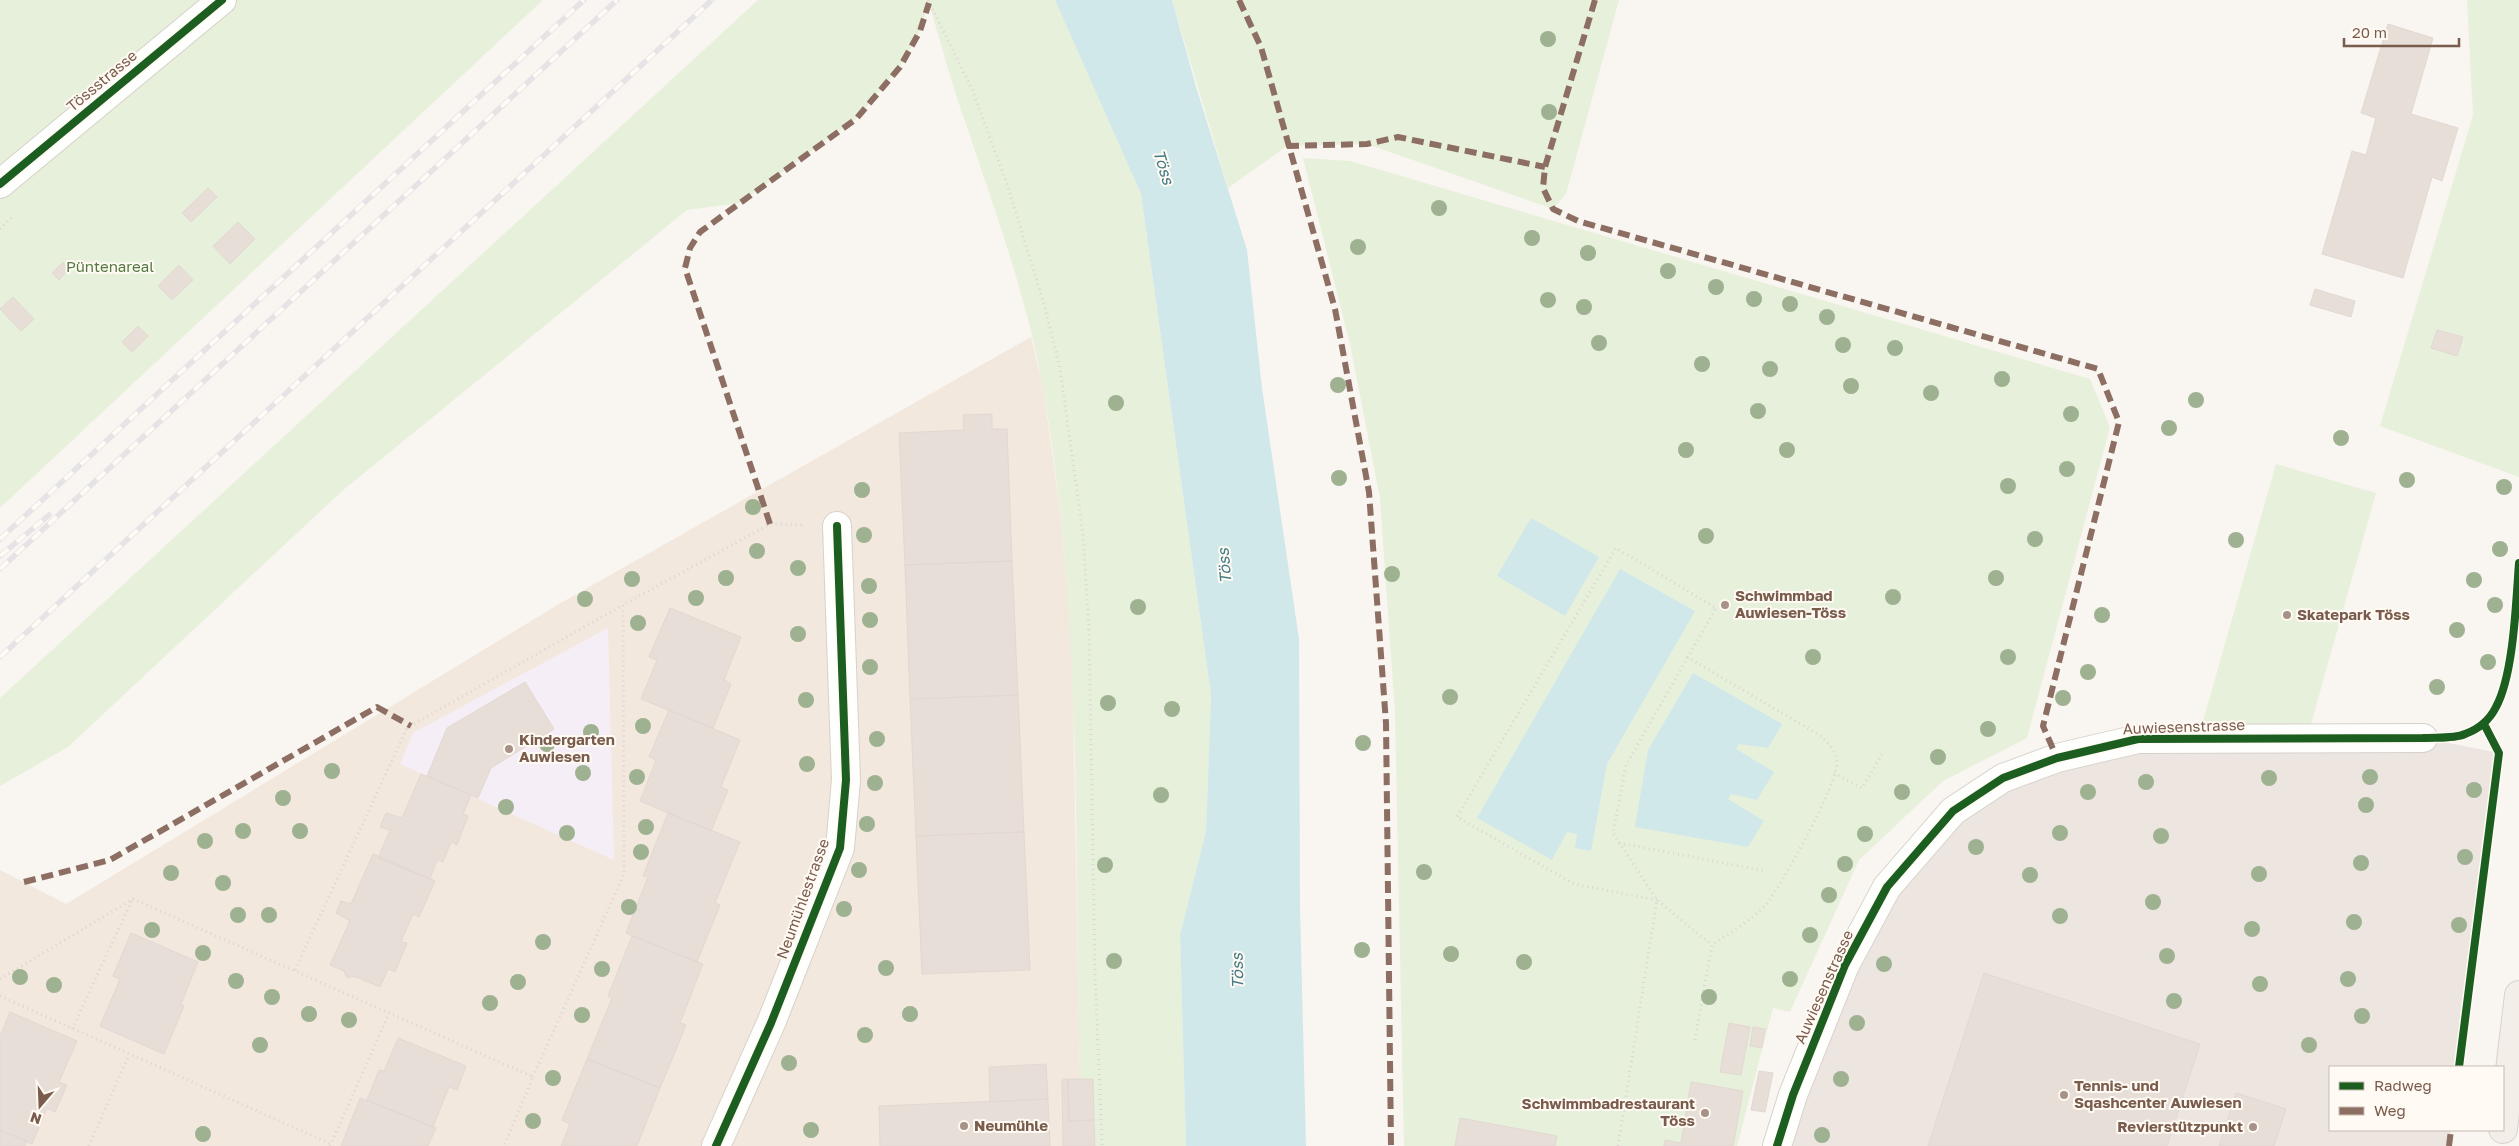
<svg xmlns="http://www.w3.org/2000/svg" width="2519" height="1146" font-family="'Golos Text',sans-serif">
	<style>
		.residential { fill: #f2e8de }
		.industrial { fill: #ede5e0 }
		.education { fill: #f6eef6 }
		.green { fill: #e7f0db }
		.water { fill: #d0e8ea }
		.building { fill: #e6ded7; stroke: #e2d8d2 }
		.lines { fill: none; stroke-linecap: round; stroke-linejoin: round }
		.street-casing { stroke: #d7d1cb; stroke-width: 30 }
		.primary-casing { stroke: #dad1cc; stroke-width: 30 }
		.path { stroke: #dcd5d0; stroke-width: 3; stroke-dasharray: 1 4; stroke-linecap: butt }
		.street { stroke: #fefefd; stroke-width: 28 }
		.primary { stroke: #f3eee8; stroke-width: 28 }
		.rail-casing { stroke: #e6e3e7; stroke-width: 5.5 }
		.rail { stroke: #fffaf3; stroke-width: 4; stroke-dasharray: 11; stroke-linecap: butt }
		.quiet { stroke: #8d6e63; stroke-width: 6; stroke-dasharray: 12 6; stroke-linecap: butt }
		.cycleway-casing { stroke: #fffaf3; stroke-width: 11 }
		.cycleway { stroke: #1b5e20; stroke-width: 8 }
		.tree { fill: #9eb190 }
		.poi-dot { fill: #a69286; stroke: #fffaf3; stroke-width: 2 }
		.labels { text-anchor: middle; stroke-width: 4; stroke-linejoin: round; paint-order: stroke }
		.street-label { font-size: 15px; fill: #7a5c4d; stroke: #fffaf3 }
		.park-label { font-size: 15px; fill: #537a41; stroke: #fffaf3 }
		.poi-label { font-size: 15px; font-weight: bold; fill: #7a5c4d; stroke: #fffaf3; text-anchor: start }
		.water-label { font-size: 16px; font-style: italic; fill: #437c86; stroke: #fffaf3 }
	</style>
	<rect width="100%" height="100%" fill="#f9f5f0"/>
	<path class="residential" d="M1031,337l12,49 18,131 11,127 8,435 12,-1 2,68h-1094v-276l66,34 493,-300z"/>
	<path class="industrial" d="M2423,738l76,15 -40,314h-129v63h121l-2,16h-672l68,-181 108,-154 163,-68z"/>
	<path class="education" d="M608,628l6,232 -214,-96 13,-31z"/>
	<path class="green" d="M0,0h543l-543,508z
		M758,0h297l86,194 70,501 -5,136 -26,104 6,211h-92l-2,-68 -12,1c-6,-230 3,-463 -37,-691 -16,-91 -48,-177 -77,-264 -14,-39 -25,-80 -37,-121l-9,28 -20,36 -44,52 -116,84 -53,7 -345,281 -274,256 -68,39v-88z
		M1172,0h447l-53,194 -13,15 -186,-65 -80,2 -59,42z
		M2467,0h52v477l-139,-51 93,-311z
		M1303,158l47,3 740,218 20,48 -83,311 -84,43 -84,79 -69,152 -17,-4 -36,138h-333l-9,-433 -15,-215 -30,-154z
		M2276,464l100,29 -69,245 -109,1z"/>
	<path class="water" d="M1055,0h117l25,90 50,160 15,138 37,251 1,268 6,239h-120l-6,-211 26,-104 5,-136 -70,-501z
		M1531,518l68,39 -34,59 -68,-40z
		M1620,569l75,42 -88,153 -16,87 -16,-3 2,-14 -10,-2 -15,28 -75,-42z
		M1693,673l89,51 -14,24 -29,-4 -3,5 38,23 -17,28 -26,-6 -3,5 36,22 -16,26 -113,-20 13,-77z"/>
	<path class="building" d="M2388,24l45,14 -22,76 47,14 -16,53 -10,-4 -29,101 -81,-24 30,-103 14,4 10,-37 -15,-5z
		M208,188l9,9 -26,25 -9,-9z
		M238,222l17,17 -25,25 -17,-18z
		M63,262l6,7 -10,11 -7,-7z
		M179,265l14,15 -21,20 -14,-14z
		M2315,289l40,12 -4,16 -41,-12z
		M13,297l21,22 -13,12 -21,-22z
		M138,326l10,10 -16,16 -10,-10z
		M2437,330l26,7 -6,19 -26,-8z
		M992,414v15h15l5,132 -107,4 -6,-132 65,-3 -1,-15z
		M1012,561l6,134 -108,4 -5,-134z
		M670,608l71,29 -17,43 7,4 -18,44 -72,-29 16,-39 -8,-3z
		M525,682l29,47 -63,39 -13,30 -51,-22 20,-48z
		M1018,695l6,137 -108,4 -6,-137z
		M669,710l71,30 -19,47 7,3 -17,41 -71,-30 16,-41 -7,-3z
		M421,774l50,21 -8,19 5,2 -11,29 -6,-3 -8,20 -6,-2 -7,19 -52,-21 12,-28 -10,-3 6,-14 16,5z
		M668,813l72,29 -25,61 5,2 -23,57 -71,-29 22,-56 -5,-1z
		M1024,832l6,138 -108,4 -6,-138z
		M373,854l62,27 -16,36 -6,-3 -12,28 6,1 -12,29 -7,-3 -8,18 -26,-11 -7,2 -3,-7 -14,-6 20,-44 -14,-8 5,-12 10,3z
		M131,933l67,29 -17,42 3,2 -20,48 -64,-28 20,-47 -7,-3z
		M632,936l71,28 -23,59 6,2 -26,63 -73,-29 25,-61 -4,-2z
		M1984,973l216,71 -33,102h-239z
		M10,1012l67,29 -18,41 8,3 -12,27 -8,-4 -15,36 -32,-14v-94z
		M1729,1023l21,4 -9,48 -21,-3z
		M1753,1027l12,2 -3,19 -12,-2z
		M398,1038l68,28 -9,24 -8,-3 -16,40 -66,-27 12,-30 5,1z
		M587,1059l73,29 -23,58h-76l9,-22 -8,-4z
		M1046,1064l2,35 -58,3 -1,-35z
		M1759,1071l14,2 -8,39 -14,-2z
		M1068,1079h25l1,41 -25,1z
		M1068,1079l1,42 25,-1 1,26h-32l-1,-66z
		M1691,1082l52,9 -10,55h-69l1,-6 16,3z
		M2236,1093l50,16 -12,37h-55z
		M360,1098l76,30 -8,18h-87z
		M1048,1099l2,47h-170l-1,-40z
		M1460,1118l97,18 -2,10h-100z
		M0,1130l27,11 -2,5h-25z"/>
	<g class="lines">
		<defs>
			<path id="street" d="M0,184l222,-184
				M716,1146l55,-123 69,-175 6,-68 -9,-254
				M1777,1146l16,-51 52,-130 42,-78 66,-76 50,-33 54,-20 81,-19 285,-1"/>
			<path id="primary" d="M2503,1129l16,-134"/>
		</defs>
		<use href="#street" class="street-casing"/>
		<use href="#primary" class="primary-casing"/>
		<path class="path" d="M928,0l44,89 36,98 36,117 16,64 23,167 6,95 6,342 7,174
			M0,229l12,-12
			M1687,657l134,79c7,7 15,15 16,26 1,22 -55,122 -70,141 -11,15 -40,31 -55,42l-18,99
			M1834,773l28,15 22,-37
			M1619,843l147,28
			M1657,900l-83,-16 -117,-67 159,-269 100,60 -90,157 -13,68 44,67 55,45
			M295,970l112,-242 216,-123
			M0,979l133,-80 400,178 -29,69
			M0,996l331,148
			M72,1029l60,-129
			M533,1077l91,-203 -1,-269 147,-81 33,1
			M89,1146l40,-91
			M330,1146l59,-133
			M1618,1146l39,-246"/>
		<use href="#street" class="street"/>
		<use href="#primary" class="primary"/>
		<defs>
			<path id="rail" d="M0,539l584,-539
				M0,556l49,-41
				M0,569l617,-569
				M0,657l712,-657"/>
		</defs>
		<use href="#rail" class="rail-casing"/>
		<use href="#rail" class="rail"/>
		<path class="quiet" d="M1239,0l22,47 74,262 34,183 17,231 5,423
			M1595,0l-50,167 -2,21 10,21 25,12 520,148 21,53 -76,304 14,32
			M1287,146l80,-2 31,-7 147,30
			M770,524l-85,-256 5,-20 10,-16 156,-113 44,-52 20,-36 9,-28
			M24,882l86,-22 267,-153 34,19
			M2449,1146l2,-16"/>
		<defs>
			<path id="cycleway" d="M0,184l222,-184
				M2459,1067l40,-314 -15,-29
				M716,1146l55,-123 69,-175 6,-68 -9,-254
				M1777,1146l16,-51 52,-130 42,-78 66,-76 50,-33 54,-20 81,-19 285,-1c13,-1 31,1 42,-4 14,-5 25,-15 31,-27 18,-33 20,-107 23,-144"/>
		</defs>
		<use href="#cycleway" class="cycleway-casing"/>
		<use href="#cycleway" class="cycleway"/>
	</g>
	<g class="tree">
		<circle cx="1548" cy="39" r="8"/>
		<circle cx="1549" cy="112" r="8"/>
		<circle cx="1439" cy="208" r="8"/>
		<circle cx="1532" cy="238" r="8"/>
		<circle cx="1358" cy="247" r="8"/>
		<circle cx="1588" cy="253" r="8"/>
		<circle cx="1668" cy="271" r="8"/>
		<circle cx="1716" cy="287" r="8"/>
		<circle cx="1754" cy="299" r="8"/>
		<circle cx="1548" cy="300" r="8"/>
		<circle cx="1790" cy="304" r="8"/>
		<circle cx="1584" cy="307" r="8"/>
		<circle cx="1827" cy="317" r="8"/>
		<circle cx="1599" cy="343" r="8"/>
		<circle cx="1843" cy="345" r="8"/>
		<circle cx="1895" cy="348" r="8"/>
		<circle cx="1702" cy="364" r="8"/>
		<circle cx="1770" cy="369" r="8"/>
		<circle cx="2002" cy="379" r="8"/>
		<circle cx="1338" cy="385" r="8"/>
		<circle cx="1851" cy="386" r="8"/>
		<circle cx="1931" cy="393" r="8"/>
		<circle cx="2196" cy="400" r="8"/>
		<circle cx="1116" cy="403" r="8"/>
		<circle cx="1758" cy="411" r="8"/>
		<circle cx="2071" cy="414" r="8"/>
		<circle cx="2169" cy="428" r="8"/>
		<circle cx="2341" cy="438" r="8"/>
		<circle cx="1686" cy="450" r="8"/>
		<circle cx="1787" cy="450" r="8"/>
		<circle cx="2067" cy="469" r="8"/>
		<circle cx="1339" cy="478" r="8"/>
		<circle cx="2407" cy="480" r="8"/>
		<circle cx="2008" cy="486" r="8"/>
		<circle cx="2504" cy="487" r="8"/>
		<circle cx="862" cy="490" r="8"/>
		<circle cx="753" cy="507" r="8"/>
		<circle cx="864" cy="535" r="8"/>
		<circle cx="1706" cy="536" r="8"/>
		<circle cx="2035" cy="539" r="8"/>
		<circle cx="2236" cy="540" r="8"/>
		<circle cx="2500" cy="549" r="8"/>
		<circle cx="757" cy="551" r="8"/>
		<circle cx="798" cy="568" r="8"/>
		<circle cx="1392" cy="574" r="8"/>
		<circle cx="726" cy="578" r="8"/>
		<circle cx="1996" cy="578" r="8"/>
		<circle cx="632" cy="579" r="8"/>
		<circle cx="2474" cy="580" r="8"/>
		<circle cx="869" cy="586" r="8"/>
		<circle cx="1893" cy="597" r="8"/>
		<circle cx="696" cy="598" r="8"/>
		<circle cx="585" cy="599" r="8"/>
		<circle cx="2495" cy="605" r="8"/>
		<circle cx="1138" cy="607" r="8"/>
		<circle cx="2102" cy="615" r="8"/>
		<circle cx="870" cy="620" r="8"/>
		<circle cx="638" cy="623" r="8"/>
		<circle cx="2457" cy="630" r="8"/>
		<circle cx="798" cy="634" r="8"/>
		<circle cx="1813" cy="657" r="8"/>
		<circle cx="2008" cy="657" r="8"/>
		<circle cx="2488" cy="662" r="8"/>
		<circle cx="870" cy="667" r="8"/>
		<circle cx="2088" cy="672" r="8"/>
		<circle cx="2437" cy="687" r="8"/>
		<circle cx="1450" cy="697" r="8"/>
		<circle cx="2063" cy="698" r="8"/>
		<circle cx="806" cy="700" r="8"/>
		<circle cx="1108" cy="703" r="8"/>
		<circle cx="1172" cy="709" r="8"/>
		<circle cx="643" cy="726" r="8"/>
		<circle cx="1988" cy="729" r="8"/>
		<circle cx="591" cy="732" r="8"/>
		<circle cx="877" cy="739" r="8"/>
		<circle cx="1363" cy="743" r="8"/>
		<circle cx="547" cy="744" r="8"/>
		<circle cx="1938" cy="757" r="8"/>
		<circle cx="807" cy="764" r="8"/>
		<circle cx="332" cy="771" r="8"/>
		<circle cx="583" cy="773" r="8"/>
		<circle cx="637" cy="777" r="8"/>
		<circle cx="2370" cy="777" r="8"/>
		<circle cx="2269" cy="778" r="8"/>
		<circle cx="2146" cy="782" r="8"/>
		<circle cx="875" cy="783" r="8"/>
		<circle cx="2474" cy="790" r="8"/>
		<circle cx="1902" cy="792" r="8"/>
		<circle cx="2088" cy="792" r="8"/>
		<circle cx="1161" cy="795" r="8"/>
		<circle cx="283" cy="798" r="8"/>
		<circle cx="2366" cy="805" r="8"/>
		<circle cx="506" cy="807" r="8"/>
		<circle cx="867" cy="824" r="8"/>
		<circle cx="646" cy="827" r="8"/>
		<circle cx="243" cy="831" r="8"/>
		<circle cx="300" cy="831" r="8"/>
		<circle cx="567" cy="833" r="8"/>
		<circle cx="2060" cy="833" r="8"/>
		<circle cx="1865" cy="834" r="8"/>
		<circle cx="2161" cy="836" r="8"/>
		<circle cx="205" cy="841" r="8"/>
		<circle cx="1976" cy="847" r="8"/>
		<circle cx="641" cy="852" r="8"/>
		<circle cx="2465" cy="857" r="8"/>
		<circle cx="2361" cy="863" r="8"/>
		<circle cx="1845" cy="864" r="8"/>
		<circle cx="1105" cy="865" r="8"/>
		<circle cx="859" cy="870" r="8"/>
		<circle cx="1424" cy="872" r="8"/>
		<circle cx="171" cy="873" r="8"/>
		<circle cx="2259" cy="874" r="8"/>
		<circle cx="2030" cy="875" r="8"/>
		<circle cx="223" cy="883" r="8"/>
		<circle cx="1829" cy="895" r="8"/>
		<circle cx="2153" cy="902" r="8"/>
		<circle cx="629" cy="907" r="8"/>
		<circle cx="844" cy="909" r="8"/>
		<circle cx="238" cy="915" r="8"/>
		<circle cx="269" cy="915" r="8"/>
		<circle cx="2060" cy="916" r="8"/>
		<circle cx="2354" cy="922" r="8"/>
		<circle cx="2459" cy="925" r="8"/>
		<circle cx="2252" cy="929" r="8"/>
		<circle cx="152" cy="930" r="8"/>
		<circle cx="1810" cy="935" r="8"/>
		<circle cx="543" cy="942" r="8"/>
		<circle cx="1362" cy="950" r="8"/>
		<circle cx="203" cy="953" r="8"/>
		<circle cx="1451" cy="954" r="8"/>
		<circle cx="2167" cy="956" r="8"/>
		<circle cx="1114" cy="961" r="8"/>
		<circle cx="1524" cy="962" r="8"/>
		<circle cx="1884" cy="964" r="8"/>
		<circle cx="886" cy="968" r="8"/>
		<circle cx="602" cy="969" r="8"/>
		<circle cx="20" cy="977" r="8"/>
		<circle cx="1790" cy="979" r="8"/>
		<circle cx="2348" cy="979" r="8"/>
		<circle cx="236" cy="981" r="8"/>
		<circle cx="518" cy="982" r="8"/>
		<circle cx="2260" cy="984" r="8"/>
		<circle cx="54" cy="985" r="8"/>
		<circle cx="272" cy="997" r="8"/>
		<circle cx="1709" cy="997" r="8"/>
		<circle cx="2174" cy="1001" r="8"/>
		<circle cx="490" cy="1003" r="8"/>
		<circle cx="309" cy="1014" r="8"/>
		<circle cx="910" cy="1014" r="8"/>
		<circle cx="582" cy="1015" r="8"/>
		<circle cx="2362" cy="1016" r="8"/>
		<circle cx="349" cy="1020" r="8"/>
		<circle cx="1857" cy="1023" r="8"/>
		<circle cx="865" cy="1035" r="8"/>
		<circle cx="260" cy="1045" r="8"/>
		<circle cx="2309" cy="1045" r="8"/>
		<circle cx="789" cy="1063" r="8"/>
		<circle cx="553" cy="1078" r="8"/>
		<circle cx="1841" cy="1079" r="8"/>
		<circle cx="533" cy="1121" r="8"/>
		<circle cx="811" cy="1130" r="8"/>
		<circle cx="203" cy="1134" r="8"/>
		<circle cx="1822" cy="1135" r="8"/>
	</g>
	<g class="poi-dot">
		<circle cx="1725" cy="605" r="5"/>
		<circle cx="2287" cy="615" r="5"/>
		<circle cx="509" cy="749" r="5"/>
		<circle cx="2064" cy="1095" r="5"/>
		<circle cx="1705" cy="1113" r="5"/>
		<circle cx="964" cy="1126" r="5"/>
		<circle cx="2253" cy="1127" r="5"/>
	</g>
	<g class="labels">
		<g class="street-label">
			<text transform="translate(102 81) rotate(-40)" y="5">Tössstrasse</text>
			<text transform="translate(2184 727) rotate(-2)" y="5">Auwiesenstrasse</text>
			<text transform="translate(803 899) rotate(-70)" y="5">Neumühlestrasse</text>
			<text transform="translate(1824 987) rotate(-66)" y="5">Auwiesenstrasse</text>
		</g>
		<g class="park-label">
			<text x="110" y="272">Püntenareal</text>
		</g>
		<g class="poi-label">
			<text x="1735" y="601">Schwimmbad<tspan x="1735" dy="17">Auwiesen-Töss</tspan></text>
			<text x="2297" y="620">Skatepark Töss</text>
			<text x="519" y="745">Kindergarten<tspan x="519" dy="17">Auwiesen</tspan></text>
			<text x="2074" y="1091">Tennis- und<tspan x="2074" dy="17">Sqashcenter Auwiesen</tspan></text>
			<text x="1695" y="1109" text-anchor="end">Schwimmbadrestaurant<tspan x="1695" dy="17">Töss</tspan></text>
			<text x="974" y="1131">Neumühle</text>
			<text x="2243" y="1132" text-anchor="end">Revierstützpunkt</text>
		</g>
		<g class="water-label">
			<text transform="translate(1164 167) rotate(73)" y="6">Töss</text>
			<text transform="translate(1224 566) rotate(-95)" y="6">Töss</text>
			<text transform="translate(1237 971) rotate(-91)" y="6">Töss</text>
		</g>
	</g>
	<rect x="2329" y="1066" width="175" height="65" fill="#fffaf3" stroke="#cabbb1"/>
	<rect x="2339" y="1082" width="25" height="8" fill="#1b5e20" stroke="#cabbb1"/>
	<text x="2374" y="1091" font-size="15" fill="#7a5c4d">Radweg</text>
	<rect x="2339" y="1107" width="25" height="8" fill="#8d6e63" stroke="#cabbb1"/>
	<text x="2374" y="1116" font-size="15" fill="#7a5c4d">Weg</text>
	<g transform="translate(40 1106) rotate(199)" stroke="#fffaf3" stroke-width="4" paint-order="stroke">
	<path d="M0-4L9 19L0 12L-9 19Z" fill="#7a5c4d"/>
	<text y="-8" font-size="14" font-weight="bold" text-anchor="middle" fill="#7a5c4d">N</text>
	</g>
	<path d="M2344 38v8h115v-8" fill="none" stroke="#7a5c4d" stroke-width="2.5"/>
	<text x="2352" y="38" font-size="15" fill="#7a5c4d" stroke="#fffaf3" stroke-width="4" paint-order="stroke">20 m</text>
</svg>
